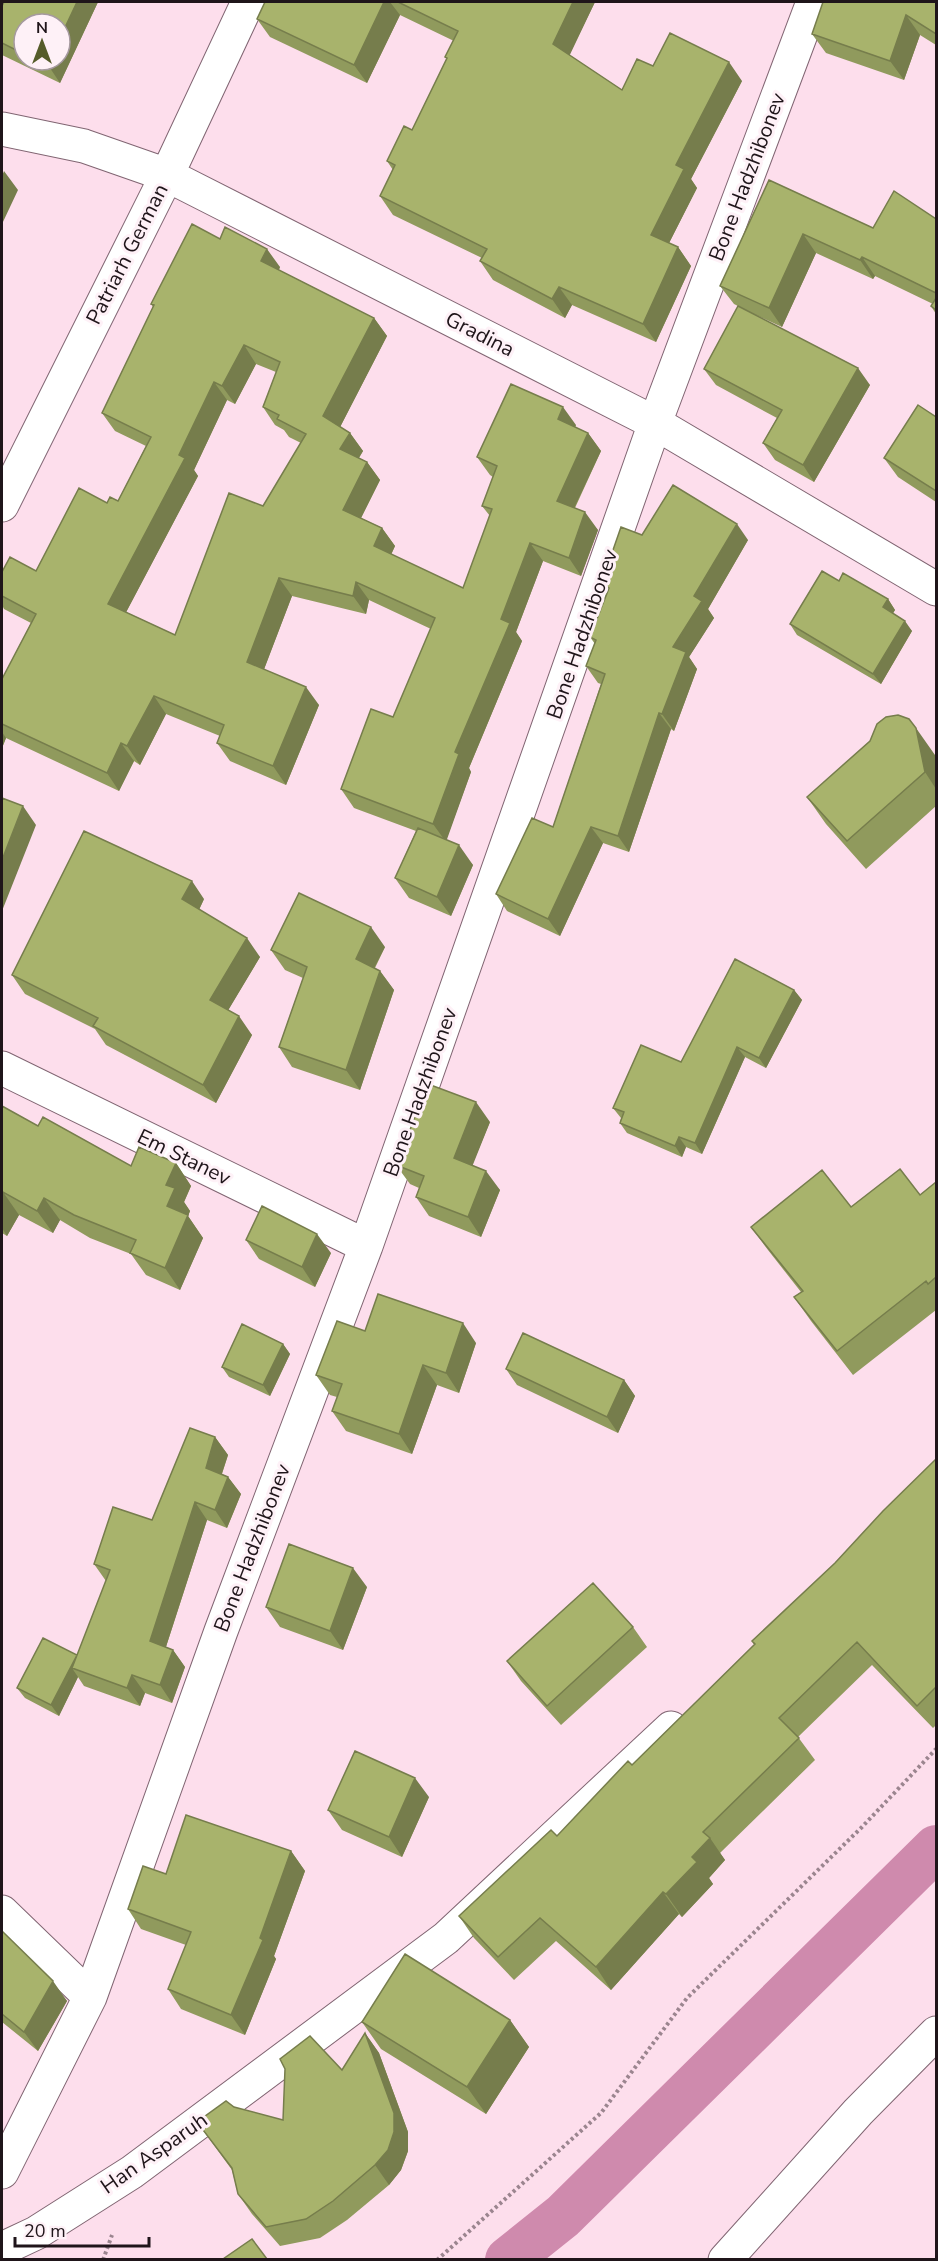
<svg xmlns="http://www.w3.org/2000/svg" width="938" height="2261" font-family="'Nunito Sans',sans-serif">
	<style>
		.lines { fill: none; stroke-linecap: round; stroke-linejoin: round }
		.canal { stroke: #cf8aad; stroke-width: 46 }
		.minor-casing { stroke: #806572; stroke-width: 35 }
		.path { stroke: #9b858f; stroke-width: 4; stroke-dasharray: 3 3; stroke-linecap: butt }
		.minor { stroke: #fff; stroke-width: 33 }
		.wall { fill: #909a5d; fill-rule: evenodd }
		.shaded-wall { fill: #767d4c }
		.building { fill: #a8b36c; stroke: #767d4c; stroke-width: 1.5; fill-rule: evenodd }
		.labels { text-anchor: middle; stroke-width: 6; stroke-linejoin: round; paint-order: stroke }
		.street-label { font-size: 21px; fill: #1f151a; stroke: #fef1f7 }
	</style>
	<rect width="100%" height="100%" fill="#fddeec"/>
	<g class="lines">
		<path class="canal" d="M508,2260l55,-44 373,-368"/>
		<defs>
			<path id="minor" d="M2,129l82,17 83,29 488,248 281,166
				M2,505l165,-330 81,-173
				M2,1068l364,178
				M2,1912l88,85
				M2,2172l88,-175 131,-366 145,-385 289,-823 158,-421
				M2,2249l34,-16 96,-61 314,-234 225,-210
				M725,2260l133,-148 78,-79"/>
		</defs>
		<use href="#minor" class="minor-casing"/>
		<path class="path" d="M103,2260l9,-25
			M437,2260l164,-147 86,-115 175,-171 74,-78"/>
		<use href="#minor" class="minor"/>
	</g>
	<path class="wall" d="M4,2h94l-38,81 -58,-28v-49zM24,24l36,36h-36z
		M265,2h330l-26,53 53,35 31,-24 89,15 -51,98 6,9 -28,55 9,4 13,19 -35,76 -84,-37 -7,13 -72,-38 -13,-19 2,-3 -89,-43 -13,-19 13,-26 -6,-9 25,-31 35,-71 -2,-2 9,-16 -54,-26 -33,68 -97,-46 -13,-18z
		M936,2v43l-16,-10 -16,45 -78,-27 -14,-19z
		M769,180l104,48 63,-9v95l-5,-8 2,-2 -58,-28 -2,3 -57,-26 -34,74 -28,-13 116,71 -56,97 -39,-22 -12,-17 14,-25 -61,-33 -12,-16 34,-63 -4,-2 -14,-18z
		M220,239l60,28 -1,3 95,48 13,18 -47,91 10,6 13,18 -4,7 8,4 13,18 -19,38 21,10 13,18 -4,9 72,33 27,-72 -8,-10 11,-29 -3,-2 -13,-18 99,-32 -1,2 13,6 13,18 -26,57 23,22 -17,46 -38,-15 -27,71 6,9 -53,127 2,4 -25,68 27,25 -22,51 -42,-18 -14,-20 21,-47 -62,-23 -13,-19 52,-72 38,-88 -62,-29 -3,14 -74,-18 -28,73 55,36 -33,80 -56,-24 -13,-18 3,-7 -54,-22 -26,51 -6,-4 -15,30 -113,-53 -4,10v-69l29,-56 -27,-14 -2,-4v-33l34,-1 71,-68 11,-2 28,-55 -31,-15 -13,-18 51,-106 -2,-3zM256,364l20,8 -13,35 12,18 9,5 5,7 12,6 -38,63 -88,129 -49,-23 72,-136 -4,-6 33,-70 8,4z
		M936,417v85l-38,-25 -14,-19z
		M642,535l106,5 -40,69 6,9 -25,39 8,12 -23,62 -3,-2 -42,123 -26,-9 -43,93 -53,-25 -11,-17 57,-67 48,-143 -3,-1 -12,-17 9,-22 -5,-7 18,-48 -2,-3 3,-7 -4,-6z
		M839,581l49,18 7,11 -2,3 19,18 -31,53 -84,-49 -7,-11z
		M935,755l1,6v45l-70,63 -40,-45 -19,-27z
		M204,899l-5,11 61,47 -32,53 24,25 -36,68 -110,-58 -11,-16 -70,-35 -13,-19z
		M385,947l-10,21 5,3 14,19 -34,100 -68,-23 -13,-20 24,-69 -18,-8 -14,-20z
		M794,990l8,10 -36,68 -21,-11 -43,97 -16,-7 -4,10 -55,-24 -7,-10 1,-5 -8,-10 68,-46z
		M2,1106l36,20 93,40 45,-3 15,23 -7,16 6,9 -2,5 15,22 -23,52 -34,-15 -15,-21 -41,-16 -30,-18 -7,13 -34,-18 -12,21 -5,-3z
		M490,1122l-18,43 28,25 -19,47 -52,-21 -13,-19 3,-9 -9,-4 -14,-19z
		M936,1182v128l-83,65 -42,-54 -17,-24 7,-5 -33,-42 -17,-23 100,-20 69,-12z
		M246,1240l85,13 -16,34 -56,-28z
		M365,1331l111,12 -17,50 -22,-8 -25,69 -66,-23 -14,-20 5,-14 -7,-2 -14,-20z
		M283,1344l7,10 -20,42 -41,-19 -7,-10z
		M506,1369l118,11 11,16 -17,37 -101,-48z
		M215,1437l13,18 -6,19 6,3 13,17 -14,34 -20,-8 -41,127 7,3 12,17 -13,36 -27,-10 -5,13 -56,-20 -6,-9 -19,39 -34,-18 -8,-10 60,-33 29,-74 -12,-17 58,-44z
		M936,1459v266l-3,3 -61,-63 -74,72 17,23 -95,93 5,7 -16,18 4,6 -31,33 -3,-3 -68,76 -55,-49 -42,39 -40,-42 -15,-22 98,-80 75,-71 122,-120 -2,-4 83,-78z
		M367,1587l-24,63 -63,-23 -14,-20z
		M633,1627l14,20 -86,78 -40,-44 -14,-20z
		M429,1797l-27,60 -60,-27 -14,-20z
		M291,1851l14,20 -31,85 2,3 -31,76 -64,-26 -13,-20 18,-44 -45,-16 -13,-20 38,-35z
		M2,1931l65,70 -29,50 -36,-29z
		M510,2020l19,27 -43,67 -105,-65 -19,-27z
		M365,2033l14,20 29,79v19l-7,19 -12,15 -42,35 -27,18 -40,8 -28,-32 -14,-20 -6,-24 -35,-48 86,-2 59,-50z"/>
	<path class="shaded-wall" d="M77,2h21l-38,81 -12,-18 2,-5h10v-22z
		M384,2h6l10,13 -33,68 -13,-18z
		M573,2h22l-29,61 -13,-19z
		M906,15l14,20 -16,45 -14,-19z
		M729,62l13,19 -51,98 6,9 -33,65 -13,-18 25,-70z
		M4,171l14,19 -16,34v-48z
		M803,234l13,19 -34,74 -13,-19z
		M678,247l13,19 -35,76 -13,-18z
		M267,249l13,18 -6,12 -13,-18z
		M862,257l13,19 -2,3 -13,-19z
		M559,287l13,18 -7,13 -13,-19z
		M374,318l13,18 -51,99 -13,-19z
		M244,345l12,19 -21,40 -13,-18z
		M858,368l12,17 -56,97 -11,-17z
		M214,382l13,18 -33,70 4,6 -77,146 -13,-18z
		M563,407l13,18 -5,12 -13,-18z
		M350,433l13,18 -10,16 -13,-18z
		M588,433l13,18 -32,68 -12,-18z
		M367,462l13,18 -24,48 -13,-18z
		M585,512l13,18 -17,46 -12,-18z
		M737,524l11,16 -40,69 6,9 -25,39 8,12 -23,62 -12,-17 11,-67 21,-51z
		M382,528l13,18 -9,19 -12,-19z
		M530,543l13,18 -27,71 6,9 -53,127 2,4 -25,70 -13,-18 22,-72 46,-133z
		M279,578l13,18 -32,84 -13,-18z
		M356,582l13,18 -3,14 -13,-18z
		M888,599l7,11 -5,8 -7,-11z
		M905,621l7,10 -31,53 -8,-10z
		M306,687l13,18 -33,80 -13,-19z
		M154,696l12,18 -26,51 -13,-19z
		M659,713l12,16 -42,123 -11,-16z
		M916,728l19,27 1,6v28l-11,-17z
		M2,732l4,6 -4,10z
		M121,743l13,18 -15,30 -12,-18z
		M23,806l13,19 -34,86v-51z
		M591,827l12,16 -43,93 -12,-17z
		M459,845l14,20 -22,51 -14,-19z
		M192,881l12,18 -9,19 -13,-19z
		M371,927l14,20 -16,31 -13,-19z
		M247,938l13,19 -37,62 -13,-19z
		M380,971l14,19 -34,100 -14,-20z
		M794,990l8,10 -36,68 -7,-10z
		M239,1016l13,19 -36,68 -13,-18z
		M737,1047l8,10 -43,97 -7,-11z
		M476,1102l14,20 -22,55 -14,-19z
		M679,1137l7,10 -4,10 -7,-11z
		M176,1163l15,23 -7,16 6,9 -2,5 15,22 -23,52 -15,-22 2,-62 -1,-21z
		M486,1171l14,19 -19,47 -13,-20z
		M3,1192l16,23 -12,21 -5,-8v-33z
		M44,1198l16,22 -7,13 -16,-22z
		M317,1234l14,19 -16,34 -13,-20z
		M463,1323l13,20 -17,50 -13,-20z
		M283,1344l7,10 -20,42 -7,-11z
		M423,1365l14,20 -25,69 -13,-20z
		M624,1380l11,16 -17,37 -11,-16z
		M215,1437l13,18 -10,30 -12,-17z
		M228,1477l13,17 -14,34 -12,-18z
		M195,1502l12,18 -45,139 -12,-18z
		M353,1568l14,19 -24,63 -13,-19z
		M173,1650l12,17 -13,36 -12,-18z
		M77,1655l-5,13 6,9 -19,39 -8,-11z
		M132,1675l13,18 -5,13 -13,-18z
		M415,1778l14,19 -27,60 -13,-20z
		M710,1838l15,22 -16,18 4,6 -31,33 -16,-23 26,-37z
		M291,1851l14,20 -31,85 2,3 -31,76 -14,-20z
		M663,1892l16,22 -68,76 -15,-23z
		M53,1981l14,20 -29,50 -14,-19z
		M510,2020l19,27 -43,67 -19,-27z
		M365,2033l14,20 29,79v19l-7,19 -12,15 -14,-20z"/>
	<path class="building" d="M4,2h73l-17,36v-14h-36v30l-22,-11v-37z
		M265,2h119l-30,63 -97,-46z
		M398,2h175l-20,42 69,46 15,-31 16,7 17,-33 59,29 -53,103 8,4 -33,66 27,12 -35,77 -84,-37 -7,12 -72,-38 7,-12 -107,-53 15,-31 -8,-4 17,-35 8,4 35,-72 -2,-1 13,-26z
		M823,2h113v32l-30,-19 -16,46 -78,-27z
		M37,60h13l-2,5z
		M769,180l104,48 21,-37 42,28v74l-74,-36 -2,3 -57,-26 -34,74 -49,-22z
		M192,224l28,15 5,-12 42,22 -6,12 113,57 -51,98 27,17 -10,16 27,13 -24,48 39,18 -8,18 89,42 29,-79 -10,-3 15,-40 -20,-9 34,-73 52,23 -5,12 30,14 -31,68 28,11 -16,46 -39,-15 -29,76 9,4 -55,129 4,2 -26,70 -92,-35 30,-80 22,8 42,-99 -79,-36 -3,14 -74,-18 -32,84 59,25 -33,79 -56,-23 7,-18 -70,-29 -27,50 -6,-3 -14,30 -105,-49v-45l34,-65 -34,-18v-24l8,-15 26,14 43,-83 28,15 3,-6 8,4 33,-64 -49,-24 52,-108 -3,-1zM244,345l36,17 -17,45 16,8 -2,4 29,15 -43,72 -34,-13 -54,142 -67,-31 77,-146 -6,-3 35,-73 8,4z
		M936,298v12l-5,-4z
		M738,306l120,62 -55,97 -40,-22 19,-33 -78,-41z
		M918,405l18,12v74l-52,-33z
		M673,485l64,39 -43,72 8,5 -29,46 13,5 -24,62 -3,-1 -41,123 -27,-9 -43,92 -52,-25 36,-76 21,9 52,-153 -19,-8 10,-26 -6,-3 19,-49 -3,-2 4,-11 -5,-2 16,-46 21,8z
		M822,571l17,10 4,-8 45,26 -5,8 22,14 -32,53 -83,-50z
		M898,715l11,4 7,9 9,44 -78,69 -40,-44 63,-56 7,-17 9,-7z
		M2,798l21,8 -21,54z
		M418,828l41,17 -22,52 -42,-19z
		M84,831l108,50 -10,18 65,39 -37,62 29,16 -36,69 -110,-59 5,-8 -86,-43z
		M299,893l72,34 -15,32 24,12 -34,99 -67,-23 28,-80 -36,-17z
		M735,959l59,31 -35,68 -22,-11 -42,96 -16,-6 -4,9 -55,-23 4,-11 -11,-4 28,-63 40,17z
		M428,1084l48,18 -22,56 32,13 -18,46 -52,-20 8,-21 -28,-11z
		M2,1106l36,20 5,-9 88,49 8,-19 37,16 -10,22 9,3 -8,18 21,9 -23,53 -35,-15 6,-13 -62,-25 -30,-17 -7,13 -34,-19 -1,3z
		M900,1169l20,26 16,-13v95l-8,7 -2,-3 -89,70 -43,-54 9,-6 -52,-64 71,-57 29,37z
		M262,1206l55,28 -15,33 -56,-27z
		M378,1294l85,29 -17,50 -23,-8 -24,69 -67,-23 10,-27 -26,-9 21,-54 28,10z
		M242,1324l41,20 -20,41 -41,-18z
		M523,1333l101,47 -17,37 -101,-48z
		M190,1428l25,9 -9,31 22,9 -13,33 -20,-8 -45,139 23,9 -13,35 -28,-10 -5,13 -55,-20 38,-98 -16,-6 19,-57 39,13z
		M936,1459v228l-19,19 -60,-64 -78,76 20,20 -96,94 7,6 -18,19 5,5 -31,32 -3,-2 -67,75 -56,-49 -42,39 -39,-41 92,-86 6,6 71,-75 4,4 123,-121 -3,-3 83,-78 48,-52z
		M289,1544l64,24 -23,63 -64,-24z
		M593,1583l40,44 -86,79 -40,-45z
		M43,1638l34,17 -26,50 -34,-17z
		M355,1751l60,27 -26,59 -61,-27z
		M186,1815l105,36 -31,87 3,2 -32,75 -63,-26 23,-57 -63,-23 15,-43 23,8z
		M2,1931l51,50 -29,51 -22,-18z
		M405,1954l105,66 -43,67 -105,-65z
		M365,2033l29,80v19l-6,18 -13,15 -42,36 -27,18 -40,8 -28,-33 -6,-26 -35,-46 29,-21 8,6 49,13 2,-51 -5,-10 30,-23 32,34z
		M252,2239l15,20h-44z"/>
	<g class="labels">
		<g class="street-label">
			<text transform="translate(747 177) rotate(-69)" y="7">Bone Hadzhibonev</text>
			<text transform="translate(127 254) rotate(-63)" y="7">Patriarh German</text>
			<text transform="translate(480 334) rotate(27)" y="7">Gradina</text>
			<text transform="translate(582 634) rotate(-71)" y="7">Bone Hadzhibonev</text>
			<text transform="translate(420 1092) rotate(-70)" y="7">Bone Hadzhibonev</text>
			<text transform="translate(184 1157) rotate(26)" y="7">Em Stanev</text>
			<text transform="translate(252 1548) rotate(-69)" y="7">Bone Hadzhibonev</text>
			<text transform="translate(154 2153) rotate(-35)" y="7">Han Asparuh</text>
		</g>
	</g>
	<rect width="938" height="2261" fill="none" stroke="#1f151a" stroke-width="6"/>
	<g transform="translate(42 42)"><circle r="28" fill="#fef1f7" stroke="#a5999f" stroke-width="1.5"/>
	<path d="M0-4.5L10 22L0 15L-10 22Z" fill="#555c2a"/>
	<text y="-9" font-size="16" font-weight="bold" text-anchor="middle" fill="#1f151a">N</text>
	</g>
	<path d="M15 2237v9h134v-9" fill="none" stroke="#1f151a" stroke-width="3"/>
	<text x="24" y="2237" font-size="18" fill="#1f151a" stroke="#fef1f7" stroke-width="4.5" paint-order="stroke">20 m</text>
</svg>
